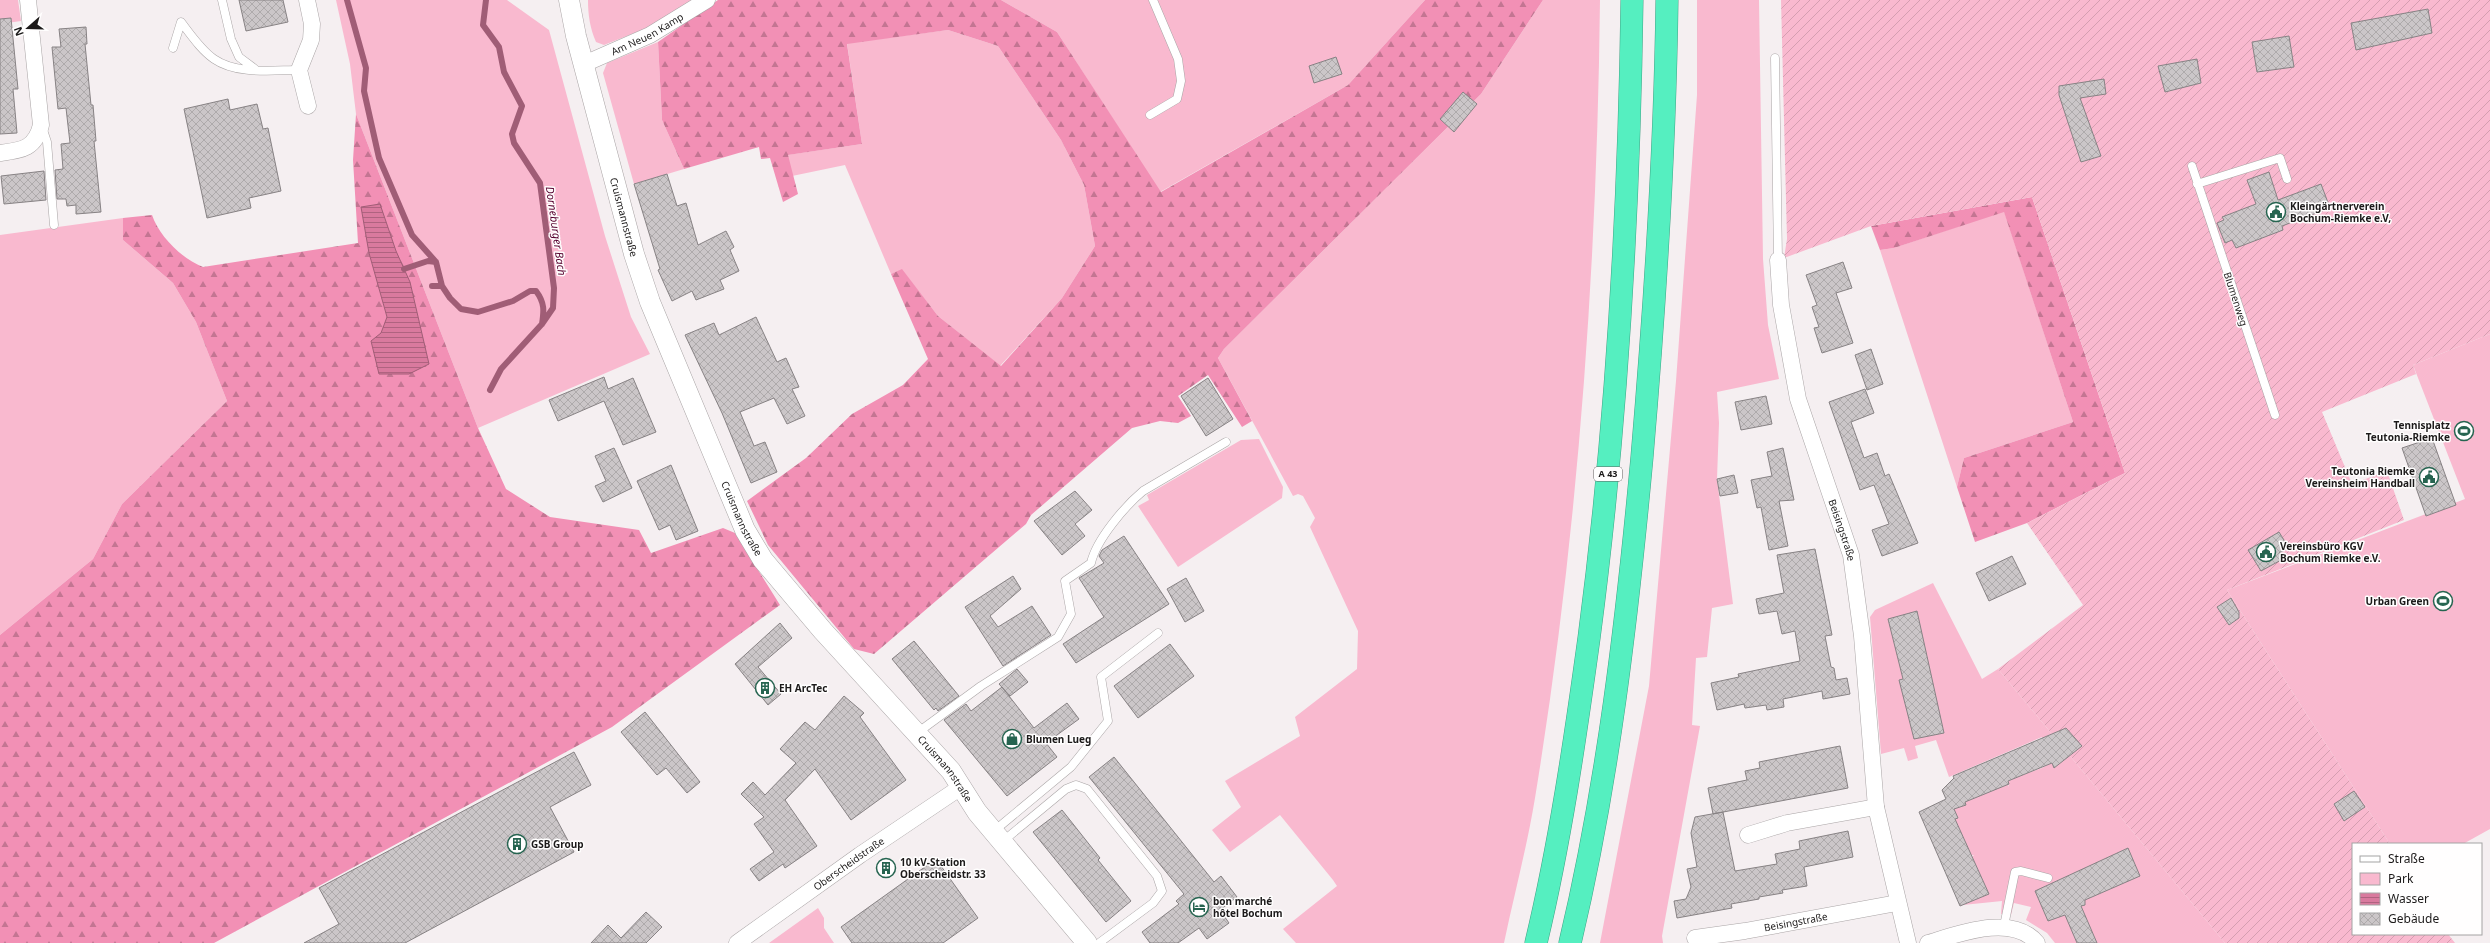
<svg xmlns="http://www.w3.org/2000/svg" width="2490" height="943" font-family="'Noto Sans',sans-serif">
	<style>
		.green { fill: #f9b9cf }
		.forest { fill: url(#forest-firs) }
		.garden { fill: url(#garden-furrows) }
		.water { fill: url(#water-rules); stroke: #a05d76 }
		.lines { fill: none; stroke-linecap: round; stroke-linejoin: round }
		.stream { stroke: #a05d76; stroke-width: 6 }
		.building { fill: url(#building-cross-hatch); stroke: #878284 }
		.service-casing { stroke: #aaa5a6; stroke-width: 9 }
		.minor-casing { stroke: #aaa5a6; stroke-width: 17 }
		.tertiary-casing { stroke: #aaa5a6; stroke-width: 21 }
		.motorway-casing { stroke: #41a486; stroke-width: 23 }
		.service { stroke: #fff; stroke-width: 8 }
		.minor { stroke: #fff; stroke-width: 16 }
		.tertiary { stroke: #fff; stroke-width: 20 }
		.motorway { stroke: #55efc0; stroke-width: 22 }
		.labels { text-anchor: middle; stroke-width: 3; stroke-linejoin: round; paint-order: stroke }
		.shield { fill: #fffefe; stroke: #605e5e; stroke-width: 1 }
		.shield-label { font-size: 9px; font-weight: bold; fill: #1c1a1a }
		.street-label { font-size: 10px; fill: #1c1a1a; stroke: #fffefe }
		.poi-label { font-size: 10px; font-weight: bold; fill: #1c1a1a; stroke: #fffefe; text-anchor: start }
		.water-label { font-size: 11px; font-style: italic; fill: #57002e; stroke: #fffefe }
	</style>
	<defs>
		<pattern id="forest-firs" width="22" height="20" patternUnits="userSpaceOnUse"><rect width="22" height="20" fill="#f290b5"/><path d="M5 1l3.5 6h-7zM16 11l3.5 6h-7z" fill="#c37592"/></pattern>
		<pattern id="garden-furrows" width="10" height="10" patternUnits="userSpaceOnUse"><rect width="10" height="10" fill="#f9b9cf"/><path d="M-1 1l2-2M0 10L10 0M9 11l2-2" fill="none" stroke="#d59eb1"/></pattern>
		<pattern id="water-rules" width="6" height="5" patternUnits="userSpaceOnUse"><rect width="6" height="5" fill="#d97a9e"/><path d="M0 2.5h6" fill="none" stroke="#af6380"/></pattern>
		<pattern id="building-cross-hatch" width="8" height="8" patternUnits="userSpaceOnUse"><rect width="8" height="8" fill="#cbc6c8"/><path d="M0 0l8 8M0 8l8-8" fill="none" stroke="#aeaaab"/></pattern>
	</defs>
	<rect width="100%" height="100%" fill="#f5eff1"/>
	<path class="green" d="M0,0h18l3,21 -21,3z
		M336,0h171l42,30 56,206 26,81 19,37 -172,74 -122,-314 -6,-50z
		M588,0h105l-46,28 -43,17 -8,-3c-6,-14 -8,-27 -8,-42z
		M1001,0h424l-77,85 -188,107 -103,-160z
		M1543,0h57c-3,267 -22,535 -65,798 -8,49 -21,97 -31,145h-208l-13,-14 54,-43 -4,-6 -53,-65 -50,37 -18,-22 29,-23 -16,-26 75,-45 -5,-19 62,-48 1,-38 -48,-104 5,-9 -12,-22 -5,-2 -5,2 -75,-138 6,-9 257,-255z
		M1697,0h62l4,259 5,66 11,54 -62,13 2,31 -2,56 16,125 -21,4 -5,49 -11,1 -4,67 8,1 -38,210 1,7h-63l49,-257 27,-305 21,-286z
		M948,30l50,16 63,94 23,45 11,61 -33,52 -62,68 -62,-50 -36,-46 -11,4 -46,-109 -53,11 -5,-21 75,-11 -15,-101z
		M658,42l4,78 22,49 -50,15 -31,-111 4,-10z
		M2004,211l69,211 -109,36 -7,29 -77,-237 14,-2z
		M123,218v22l50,43 23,39 31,79 -105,103 -29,55 -93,76v-400z
		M2490,334v495l-27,15h-73l-163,-254 238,-91 -52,-134z
		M1259,439l24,48 -1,11 -104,69 -40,-61 11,-6 -2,-5 94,-55z
		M1933,583l49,96 16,-10 227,274h-170l-8,-10 -21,-13 5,-13 -17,-4 -3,12 -10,-1 1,-13 -39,4 25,-11 -16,-37 2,-2 -5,1 -2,-10 -13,-26 3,-2 -8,-11 58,-24 2,4 -1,-7 34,-12 10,-6 -10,-25 -93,40 -13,-37 -21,6 3,12 -10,3 -4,-13 -23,6 -11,-137 5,-7z
		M818,908l6,10v10l10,15h-65z"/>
	<path class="forest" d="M718,0h283l56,32 104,160 187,-107 77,-85h118l-62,94 -257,255 -6,9 34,63 -10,6 -34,-52 -30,21 13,20 -13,7 -18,-2 -28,7 -101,87 -5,9 -152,130 -20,-5 -86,-104 -21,-44 59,-43 46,-44 51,-29 25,-26 -37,-85 11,-5 36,47 63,50 61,-68 33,-52 -11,-61 -23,-45 -63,-94 -50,-16 -101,14 15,100 -74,11 10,39 -15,8 -13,-44 -9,1 -2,-12 -75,22 -22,-49 -4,-78z
		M356,114l122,314 28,61 44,28 89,13 12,23 72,-25 12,5 45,72 -168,122 -398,216h-214v-308l93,-76 29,-55 105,-103 -31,-79 -23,-39 -50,-43v-22l29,-3c7,21 30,44 51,52l155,-24 -5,-83z
		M2032,197l93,276 -98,50 -52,19 -18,-55 7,-29 109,-36 -69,-210 -110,36 -14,2 -9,-24z"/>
	<path class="garden" d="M1781,0h709v334l-77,31 3,9 -94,38 30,72 35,-13 17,49 -177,70 163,254h-37v90h95l7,9h-230l-227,-274 85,-64 -56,-82 98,-50 -93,-276 -161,29 -87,32 3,-19z"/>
	<path class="water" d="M380,204l16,47 14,31 19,82 -20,10h-30l-8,-33 10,-8 6,-16 -18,-64 -8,-46z"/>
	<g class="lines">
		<path class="stream" d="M347,0l19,68 -2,23 15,67 33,77 24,27 6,24 8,12 11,11 17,3 35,-11 17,-10h6c9,12 8,20 6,33
			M486,0l-3,25 16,22 5,25 18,34 -10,28 2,9 26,40 14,105 -1,20 -11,16 -41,45 -11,21
			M404,269l24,-8 8,1
			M432,286h10"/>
	</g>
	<path class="building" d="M239,0h44l5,22 -42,9z
		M2428,9l4,24 -76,17 -5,-27z
		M11,18l7,71h-5l4,44 -17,1v-115z
		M86,27l1,17h-2l6,61h2l3,36h-2l7,71 -25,2v-9l-9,1 -1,-7h-9l-2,-29 8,-1 -2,-25 9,-1 -4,-35 -8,1 -6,-62h9l-2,-18z
		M2289,36l5,31 -37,5 -5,-30z
		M1336,57l6,17 -28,9 -5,-17z
		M2197,59l4,24 -36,9 -7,-26z
		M2104,79l2,15 -26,4 21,58 -20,6 -22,-67v-9z
		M1463,92l14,12 -23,28 -14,-13z
		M228,99l2,11 27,-6 6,25 5,-1 13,63 -32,7 2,10 -44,10 -23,-109z
		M44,171l2,29 -42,4 -3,-28z
		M2269,172l9,28 43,-16 9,24 -48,18 1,4 -47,18 -4,-8 -7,3 -8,-20 7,-3 -2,-3 34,-13 -9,-24z
		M667,174l10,32 9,-3 12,42 28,-14 8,16 -4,3 9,21 -19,9 4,9 -28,11 -4,-9 -20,10 -14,-31 2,-1 -26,-85z
		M1843,262l9,26 -16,5 17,50 -31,10 -8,-25 5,-1 -7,-20 5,-2 -11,-30z
		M756,317l21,45 9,-4 13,29 -7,2 13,27 -18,8 -13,-26 -34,14 14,34 11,-4 12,30 -26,11 -29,-70 -37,-78 29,-12 5,12z
		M1871,349l12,35 -16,6 -12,-35z
		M604,377l4,12 25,-11 23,54 -33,13 -19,-44 -46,20 -9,-21z
		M1208,378l25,41 -27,17 -25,-40z
		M1865,389l9,24 -23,9 13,36 13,-5 8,23 4,-2 29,69 -36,13 -10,-26 17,-6 -15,-39 -14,5 -31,-88z
		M1766,396l6,28 -31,6 -6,-28z
		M2432,438l24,67 -30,11 -24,-68z
		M614,448l18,40 -29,14 -8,-16 11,-5 -11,-25z
		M1783,448l11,52 -15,1 9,45 -19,4 -8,-43 -4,1 -6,-28 21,-4 -5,-24z
		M671,465l27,66 -22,9 -6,-15 -11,5 -22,-49z
		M1734,475l4,18 -18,3 -3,-17z
		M1075,491l17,19 -17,14 10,12 -23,19 -28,-34z
		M2279,532l10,16 -10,5 4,6 -22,12 -13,-21z
		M1124,536l45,68 -93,59 -13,-19 41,-27 -25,-39 25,-15 -5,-7 3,-6z
		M1815,549l17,86 -7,1 6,31 3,1 2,12 11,-2 3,16 -27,5 -1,-8 -39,8 1,8 -17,3 -1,-5 -21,3 -1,-4 -27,6 -6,-27 28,-6 -1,-3 62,-13 -5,-30 -13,3 -5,-23 -18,3 -3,-15 28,-6 -7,-38z
		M2012,556l14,28 -37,17 -13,-28z
		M1013,576l8,13 -31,27 8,11 34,-21 19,29 -48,31 -38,-59z
		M1186,578l18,33 -19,11 -18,-33z
		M2231,598l8,14v6l-10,7 -12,-18z
		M1917,611l27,122 -30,6 -15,-59 4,-1 -15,-60z
		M780,623l12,15 -34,29 23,27 -13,11 -33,-41z
		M914,641l45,55 -21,15 -2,-3 -2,2 -42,-51z
		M1170,644l24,32 -56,42 -24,-32z
		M1017,669l11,13 -18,14 -11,-12z
		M1002,687l32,41 33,-25 12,16 -33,24 11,14 -50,39 -63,-76 22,-16 5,7z
		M844,696l20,17 -4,4 46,63 -55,40 -36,-51 -30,31 32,46 -32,22 -2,-4 -24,17 -9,-12 24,-17 -20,-28 10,-7 -23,-23 12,-12 12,13 31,-32 -16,-14 25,-27 10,8z
		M645,712l55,70 -13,11 -21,-25 -9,7 -36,-43z
		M2066,728l16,18 -28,22 -2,-5 -44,18 1,3 -44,18 1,3 -12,4 4,9 -3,1 34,75 -29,12 -41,-94 27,-13 -4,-9 12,-12 -1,-2z
		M1840,746l8,42 -135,26 -5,-26 39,-8 -2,-9 15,-3 -1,-6z
		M574,752l17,33 -41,22 24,45 -169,91h-101l35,-19 -20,-36z
		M1114,757l100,125 7,-6 16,21 -17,13 9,13 -22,16 -8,-11 -21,15h-28l-8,-11 37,-28 -3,-3 8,-7 -95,-117z
		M2354,791l11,16 -21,14 -10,-17z
		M1062,810l38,48 -2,2 33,41 -25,21 -73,-90z
		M1723,812l12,59 42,-7 -2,-10 25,-5 -1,-8 49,-10 5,26 -49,10 3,19 -25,4 1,3 -24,4v2l-28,5 1,4 -55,10 -3,-17 12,-2 5,-12 -4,-18 10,-2 -6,-34 4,-16z
		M2128,848l12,28 -55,24v5l-4,1 16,37h-20l-12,-28 -17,6 -13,-30z
		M936,859l42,59 -35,25h-91l-11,-16z
		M646,912l16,15 -16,16h-55l17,-18 13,13z"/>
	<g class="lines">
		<defs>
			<path id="service" d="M222,0l9,39 8,18 16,12
				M173,48l8,-26c10,13 20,28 33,37 23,16 59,11 85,11
				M1775,58l3,202
				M1150,115l27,-16 4,-18 -3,-22 -25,-59
				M42,127l5,15 7,83
				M2192,166l83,249
				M2197,184l83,-26 7,21
				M917,733l64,-47 77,-49 13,-23 -6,-33 26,-18c5,-23 34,-57 52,-72l83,-49
				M994,831l77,-64 37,-46 -7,-44 57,-44
				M1002,842l64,-53 10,-4 11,4 70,87 5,15 -9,12 -54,40
				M2004,926l11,-54 6,-1 27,7"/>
			<g id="minor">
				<path d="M307,0l5,24 -1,16 -12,30 9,36"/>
				<path id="s1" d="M584,64l66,-29 57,-35"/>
				<path d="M0,153c22,-3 35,-4 41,-28l-13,-125"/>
				<path id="s2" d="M1778,260l3,45 17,94 53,156 11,81 14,171 32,136"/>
				<path d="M1748,835l39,-12 89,-16"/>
				<path id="s3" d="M1695,938l50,-7 152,-28"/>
				<path id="s4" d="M737,943l123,-88 101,-68"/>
				<path d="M1928,943c30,-9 85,-30 109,0"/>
			</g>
			<g id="tertiary">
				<path id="s5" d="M569,0l7,36 58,218 16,48 95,228 18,30 60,71 128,140 26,41 110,131"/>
			</g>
			<path id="motorway" d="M1536,943c24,-100 39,-203 53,-305 28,-212 40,-425 43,-638
				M1570,943c38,-159 57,-323 72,-486 13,-152 23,-304 25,-457"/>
		</defs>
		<use href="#service" class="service-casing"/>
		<use href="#minor" class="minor-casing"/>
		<use href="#tertiary" class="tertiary-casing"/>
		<use href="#motorway" class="motorway-casing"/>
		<use href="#service" class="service"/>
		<use href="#minor" class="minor"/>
		<use href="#tertiary" class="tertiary"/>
		<use href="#motorway" class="motorway"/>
	</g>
	<defs>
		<symbol id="civic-ring" viewBox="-11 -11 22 22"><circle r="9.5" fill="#fffefe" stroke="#266450" stroke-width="1.5"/><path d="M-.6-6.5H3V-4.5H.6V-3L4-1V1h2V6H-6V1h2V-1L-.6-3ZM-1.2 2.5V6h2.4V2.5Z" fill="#266450"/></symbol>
		<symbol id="stadium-ring" viewBox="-11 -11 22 22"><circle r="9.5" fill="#fffefe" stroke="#266450" stroke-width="1.5"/><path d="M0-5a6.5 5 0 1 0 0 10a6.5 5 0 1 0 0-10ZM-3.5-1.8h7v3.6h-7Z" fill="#266450"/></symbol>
		<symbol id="building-ring" viewBox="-11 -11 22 22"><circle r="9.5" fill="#fffefe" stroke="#266450" stroke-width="1.5"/><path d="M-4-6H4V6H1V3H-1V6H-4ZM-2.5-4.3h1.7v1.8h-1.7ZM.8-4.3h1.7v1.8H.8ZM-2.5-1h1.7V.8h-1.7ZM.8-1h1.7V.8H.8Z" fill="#266450"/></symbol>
		<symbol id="shop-ring" viewBox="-11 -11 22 22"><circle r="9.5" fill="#fffefe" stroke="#266450" stroke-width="1.5"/><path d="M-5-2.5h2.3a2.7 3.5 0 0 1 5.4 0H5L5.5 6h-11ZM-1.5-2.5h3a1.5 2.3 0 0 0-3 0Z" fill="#266450"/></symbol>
		<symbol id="hotel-ring" viewBox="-11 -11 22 22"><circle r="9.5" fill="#fffefe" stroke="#266450" stroke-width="1.5"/><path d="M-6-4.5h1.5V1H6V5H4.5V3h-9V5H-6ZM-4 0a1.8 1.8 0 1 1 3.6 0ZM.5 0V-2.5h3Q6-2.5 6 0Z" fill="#266450"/></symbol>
	</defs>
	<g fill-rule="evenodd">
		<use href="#civic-ring" x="2265" y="201" width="22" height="22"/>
		<use href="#stadium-ring" x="2453" y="420" width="22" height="22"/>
		<use href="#civic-ring" x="2418" y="466" width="22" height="22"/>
		<use href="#civic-ring" x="2255" y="541" width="22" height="22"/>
		<use href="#stadium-ring" x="2432" y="590" width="22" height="22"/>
		<use href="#building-ring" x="754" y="677" width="22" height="22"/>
		<use href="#shop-ring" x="1001" y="728" width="22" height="22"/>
		<use href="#building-ring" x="506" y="833" width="22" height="22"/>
		<use href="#building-ring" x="875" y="857" width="22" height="22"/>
		<use href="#hotel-ring" x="1188" y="896" width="22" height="22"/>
	</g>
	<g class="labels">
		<rect class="shield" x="1594" y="467" width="28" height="14" rx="3"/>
		<g class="shield-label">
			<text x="1608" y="477">A 43</text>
		</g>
		<g class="street-label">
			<text dy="4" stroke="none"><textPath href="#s1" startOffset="70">Am Neuen Kamp</textPath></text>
			<text dy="4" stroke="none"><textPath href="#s5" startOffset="224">Cruismannstraße</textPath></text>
			<text transform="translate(2236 299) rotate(72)" y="4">Blumenweg</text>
			<text dy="4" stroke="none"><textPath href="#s5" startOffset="548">Cruismannstraße</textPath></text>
			<text dy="4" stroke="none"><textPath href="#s2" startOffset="279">Beisingstraße</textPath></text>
			<text dy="4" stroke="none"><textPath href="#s5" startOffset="872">Cruismannstraße</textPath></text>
			<text dy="4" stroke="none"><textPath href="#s4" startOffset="137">Oberscheidstraße</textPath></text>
			<text dy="4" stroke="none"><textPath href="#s3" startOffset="102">Beisingstraße</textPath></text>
		</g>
		<g class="poi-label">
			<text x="2290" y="210">Kleingärtnerverein<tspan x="2290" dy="12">Bochum-Riemke e.V,</tspan></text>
			<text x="2450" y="429" text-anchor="end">Tennisplatz<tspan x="2450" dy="12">Teutonia-Riemke</tspan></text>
			<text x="2415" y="475" text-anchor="end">Teutonia Riemke<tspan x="2415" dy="12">Vereinsheim Handball</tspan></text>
			<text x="2280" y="550">Vereinsbüro KGV<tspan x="2280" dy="12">Bochum Riemke e.V.</tspan></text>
			<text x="2429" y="605" text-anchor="end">Urban Green</text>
			<text x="779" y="692">EH ArcTec</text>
			<text x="1026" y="743">Blumen Lueg</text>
			<text x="531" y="848">GSB Group</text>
			<text x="900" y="866">10 kV-Station<tspan x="900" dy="12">Oberscheidstr. 33</tspan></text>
			<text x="1213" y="905">bon marché<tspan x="1213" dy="12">hôtel Bochum</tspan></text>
		</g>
		<g class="water-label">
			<text transform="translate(556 231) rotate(82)" y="4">Dorneburger Bach</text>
		</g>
	</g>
	<rect x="2352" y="843" width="130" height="92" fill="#fffefe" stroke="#a4a3a3"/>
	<rect x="2360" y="856" width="20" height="6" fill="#ffffff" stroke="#a4a3a3"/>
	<text x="2388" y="863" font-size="12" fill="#1c1a1a">Straße</text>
	<rect x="2360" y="873" width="20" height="12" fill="#f9b9cf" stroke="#a4a3a3"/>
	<text x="2388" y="883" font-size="12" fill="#1c1a1a">Park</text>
	<rect x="2360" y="893" width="20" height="12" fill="url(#water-rules)" stroke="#a4a3a3"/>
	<text x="2388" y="903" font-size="12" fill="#1c1a1a">Wasser</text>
	<rect x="2360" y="913" width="20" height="12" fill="url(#building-cross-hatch)" stroke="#a4a3a3"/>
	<text x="2388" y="923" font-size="12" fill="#1c1a1a">Gebäude</text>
	<g transform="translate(28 28) rotate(250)" stroke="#fffefe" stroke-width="3" paint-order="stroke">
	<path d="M0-3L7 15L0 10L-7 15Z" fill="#1c1a1a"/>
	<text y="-6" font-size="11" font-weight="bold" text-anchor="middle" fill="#1c1a1a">N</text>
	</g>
</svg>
